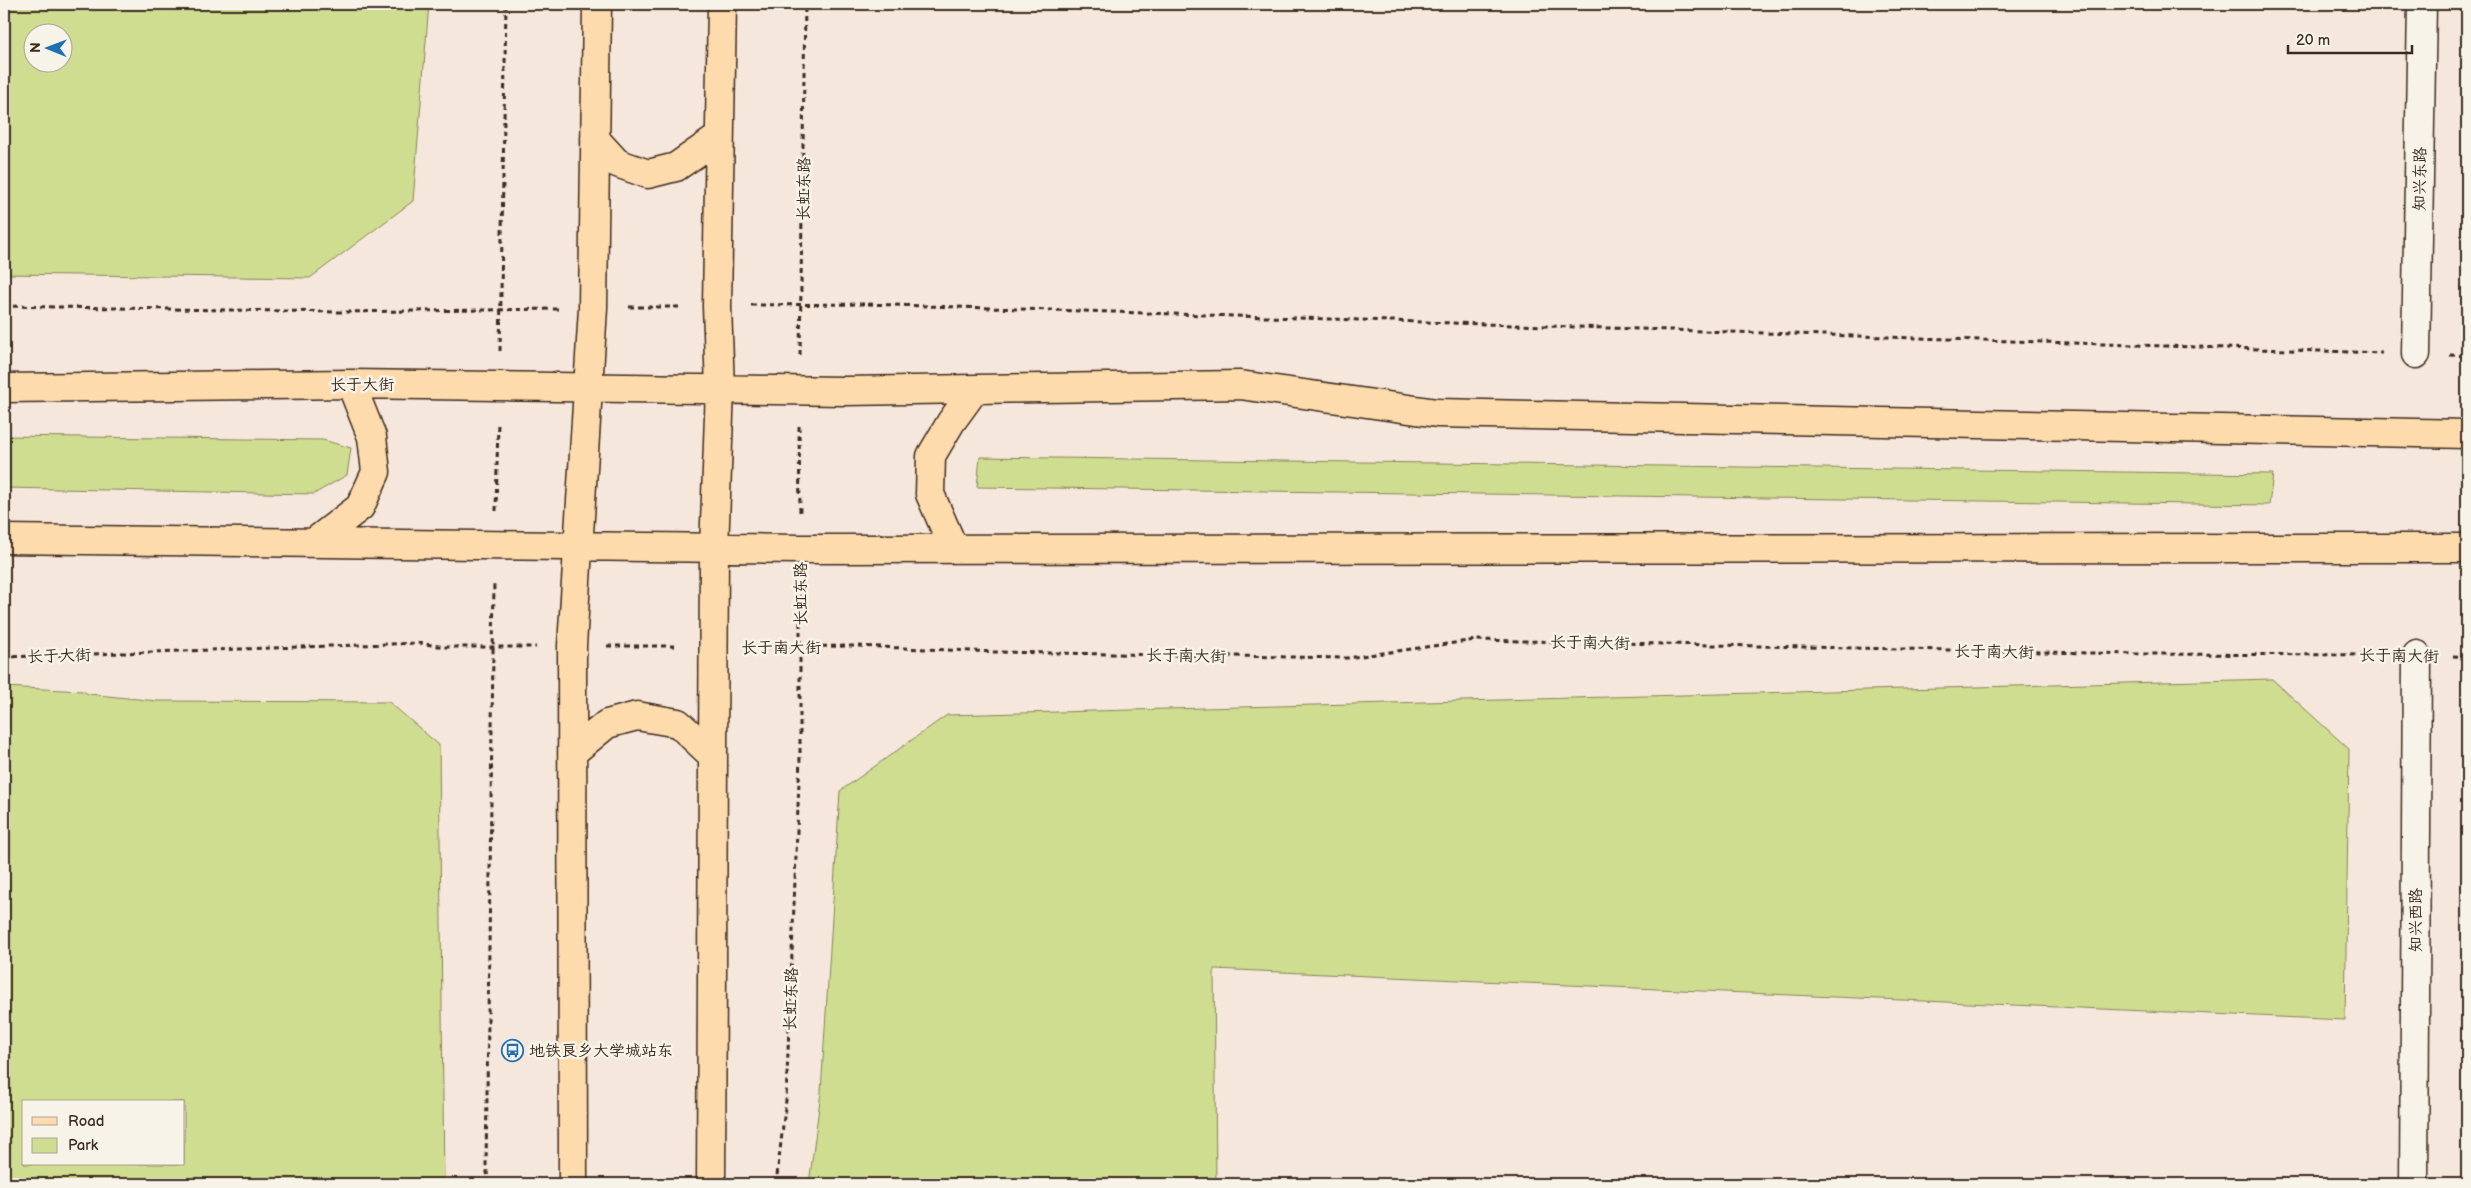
<svg xmlns="http://www.w3.org/2000/svg" width="2471" height="1188" font-family="'Balsamiq Sans','LXGW WenKai TC',sans-serif">
	<style>
		.green { fill: #cfdd90; stroke: #858457; fill-rule: evenodd }
		.lines { fill: none; stroke-linecap: round; stroke-linejoin: round }
		.secondary-casing { stroke: #3b2a1e; stroke-width: 31 }
		.primary-casing { stroke: #3b2a1e; stroke-width: 31 }
		.path { stroke: #3b2a1e; stroke-width: 3; stroke-dasharray: 5 4; stroke-linecap: butt }
		.secondary { stroke: #f7f3e8; stroke-width: 28 }
		.primary { stroke: #fedbac; stroke-width: 28 }
		.labels { text-anchor: middle; stroke-width: 5; stroke-linejoin: round; paint-order: stroke }
		.street-label { font-size: 16px; fill: #3b2a1e; stroke: #f7f3e8 }
		.poi-label { font-size: 16px; fill: #3b2a1e; stroke: #f7f3e8; text-anchor: start }
	</style>
	<rect width="100%" height="100%" fill="#f6e7dd"/>
	<filter id="ink" filterUnits="userSpaceOnUse"><feTurbulence type="fractalNoise" baseFrequency=".02" numOctaves="2"/><feDisplacementMap in="SourceGraphic" scale="10" xChannelSelector="R" yChannelSelector="G"/><feConvolveMatrix kernelMatrix="1 2 1 2 8 2 1 2 1" color-interpolation-filters="sRGB"/></filter>
	<g filter="url(#ink)">
		<path class="green" d="M13,4h416l-16,197 -103,77 -306,-4v-261zM32,32h30v30h-30z
			M4,436l319,4 28,8 -4,27 -33,19 -310,-6z
			M980,457l1293,17 -4,31 -1292,-18z
			M2272,679l77,70 -4,271 -1131,-51 2,215h-407l12,-92 19,-301 107,-76z
			M4,687l79,4 5,3 69,7 232,1 50,43 5,439h-440zM24,1102h160v62h-160z"/>
		<g class="lines">
			<defs>
				<path id="secondary" d="M2416,354l6,-350
					M2414,1184l3,-529"/>
				<path id="primary" d="M595,139l22,24 31,11 28,-7 43,-30
					M4,388l347,-4 494,7 395,-6 197,28 1030,21
					M4,539l796,10 1667,-1
					M313,543l47,-36 16,-35 -4,-35 -21,-53
					M954,549l-24,-55 1,-38 20,-34 24,-33
					M573,752l34,-28 30,-8 41,7 35,33
					M573,1184l-1,-538 21,-338 4,-304
					M711,1184l3,-635 6,-160 -3,-83 5,-302"/>
			</defs>
			<use href="#secondary" class="secondary-casing"/>
			<use href="#primary" class="primary-casing"/>
			<path class="path" d="M751,305l114,-1 1517,49
				M4,306l335,6 219,-3
				M629,307h54
				M500,351l6,-347
				M800,355l5,-351
				M2450,355l17,1
				M799,426l1,88
				M496,511l2,-89
				M607,646h71
				M750,647l106,-1 139,6 352,6 129,-18 661,14 245,1
				M2453,656l14,1
				M4,657l415,-14 26,4h91
				M489,1184l-3,-18 8,-584
				M776,1184l10,-84 14,-343v-174"/>
			<use href="#secondary" class="secondary"/>
			<use href="#primary" class="primary"/>
		</g>
	</g>
	<defs>
		<symbol id="bus-ring" viewBox="-11 -11 22 22"><circle r="9.5" fill="#f7f3e8" stroke="#1f6fb2" stroke-width="1.5"/><path d="M-5-6H5V4H4V6H2V4H-2V6H-4V4H-5ZM-3.5-4V0h7V-4ZM-3.5 1.2v1.5H-2V1.2ZM2 1.2v1.5H3.5V1.2Z" fill="#1f6fb2"/></symbol>
	</defs>
	<g fill-rule="evenodd">
		<use href="#bus-ring" x="500" y="1038" width="25" height="25"/>
	</g>
	<g class="labels">
		<g class="street-label">
			<text transform="translate(2419 179) rotate(-89)" y="6">知兴东路</text>
			<text transform="translate(803 189) rotate(-89)" y="6">长虹东路</text>
			<text x="362" y="390">长于大街</text>
			<text transform="translate(800 594) rotate(-90)" y="6">长虹东路</text>
			<text transform="translate(1590 642) rotate(1)" y="6">长于南大街</text>
			<text x="781" y="653">长于南大街</text>
			<text transform="translate(1994 651) rotate(1)" y="6">长于南大街</text>
			<text transform="translate(59 655) rotate(-2)" y="6">长于大街</text>
			<text transform="translate(1186 655) rotate(1)" y="6">长于南大街</text>
			<text transform="translate(2399 655) rotate(1)" y="6">长于南大街</text>
			<text transform="translate(2415 920) rotate(-90)" y="6">知兴西路</text>
			<text transform="translate(790 999) rotate(-88)" y="6">长虹东路</text>
		</g>
		<g class="poi-label">
			<text x="529" y="1056">地铁良乡大学城站东</text>
		</g>
	</g>
	<rect width="2471" height="1188" fill="none" stroke="#f7f3e8" stroke-width="20"/>
	<rect x="10" y="10" width="2451" height="1168" fill="none" stroke="#3b2a1e" stroke-width="2" filter="url(#ink)"/>
	<rect x="22" y="1100" width="162" height="65" fill="#f7f3e8" stroke="#aca397"/>
	<rect x="32" y="1117" width="25" height="8" fill="#fedbac" stroke="#aca397"/>
	<text x="68" y="1126" font-size="15" fill="#3b2a1e">Road</text>
	<rect x="32" y="1138" width="25" height="15" fill="#cfdd90" stroke="#aca397"/>
	<text x="68" y="1150" font-size="15" fill="#3b2a1e">Park</text>
	<g transform="translate(48 48) rotate(271)"><circle r="24" fill="#f7f3e8" stroke="#aca397"/>
	<path d="M0-4L9 19L0 12L-9 19Z" fill="#1f6fb2"/>
	<text y="-8" font-size="14" font-weight="bold" text-anchor="middle" fill="#3b2a1e">N</text>
	</g>
	<path d="M2288 45v8h124v-8" fill="none" stroke="#3b2a1e" stroke-width="2.5"/>
	<text x="2296" y="45" font-size="15" fill="#3b2a1e" stroke="#f7f3e8" stroke-width="4" paint-order="stroke">20 m</text>
</svg>
